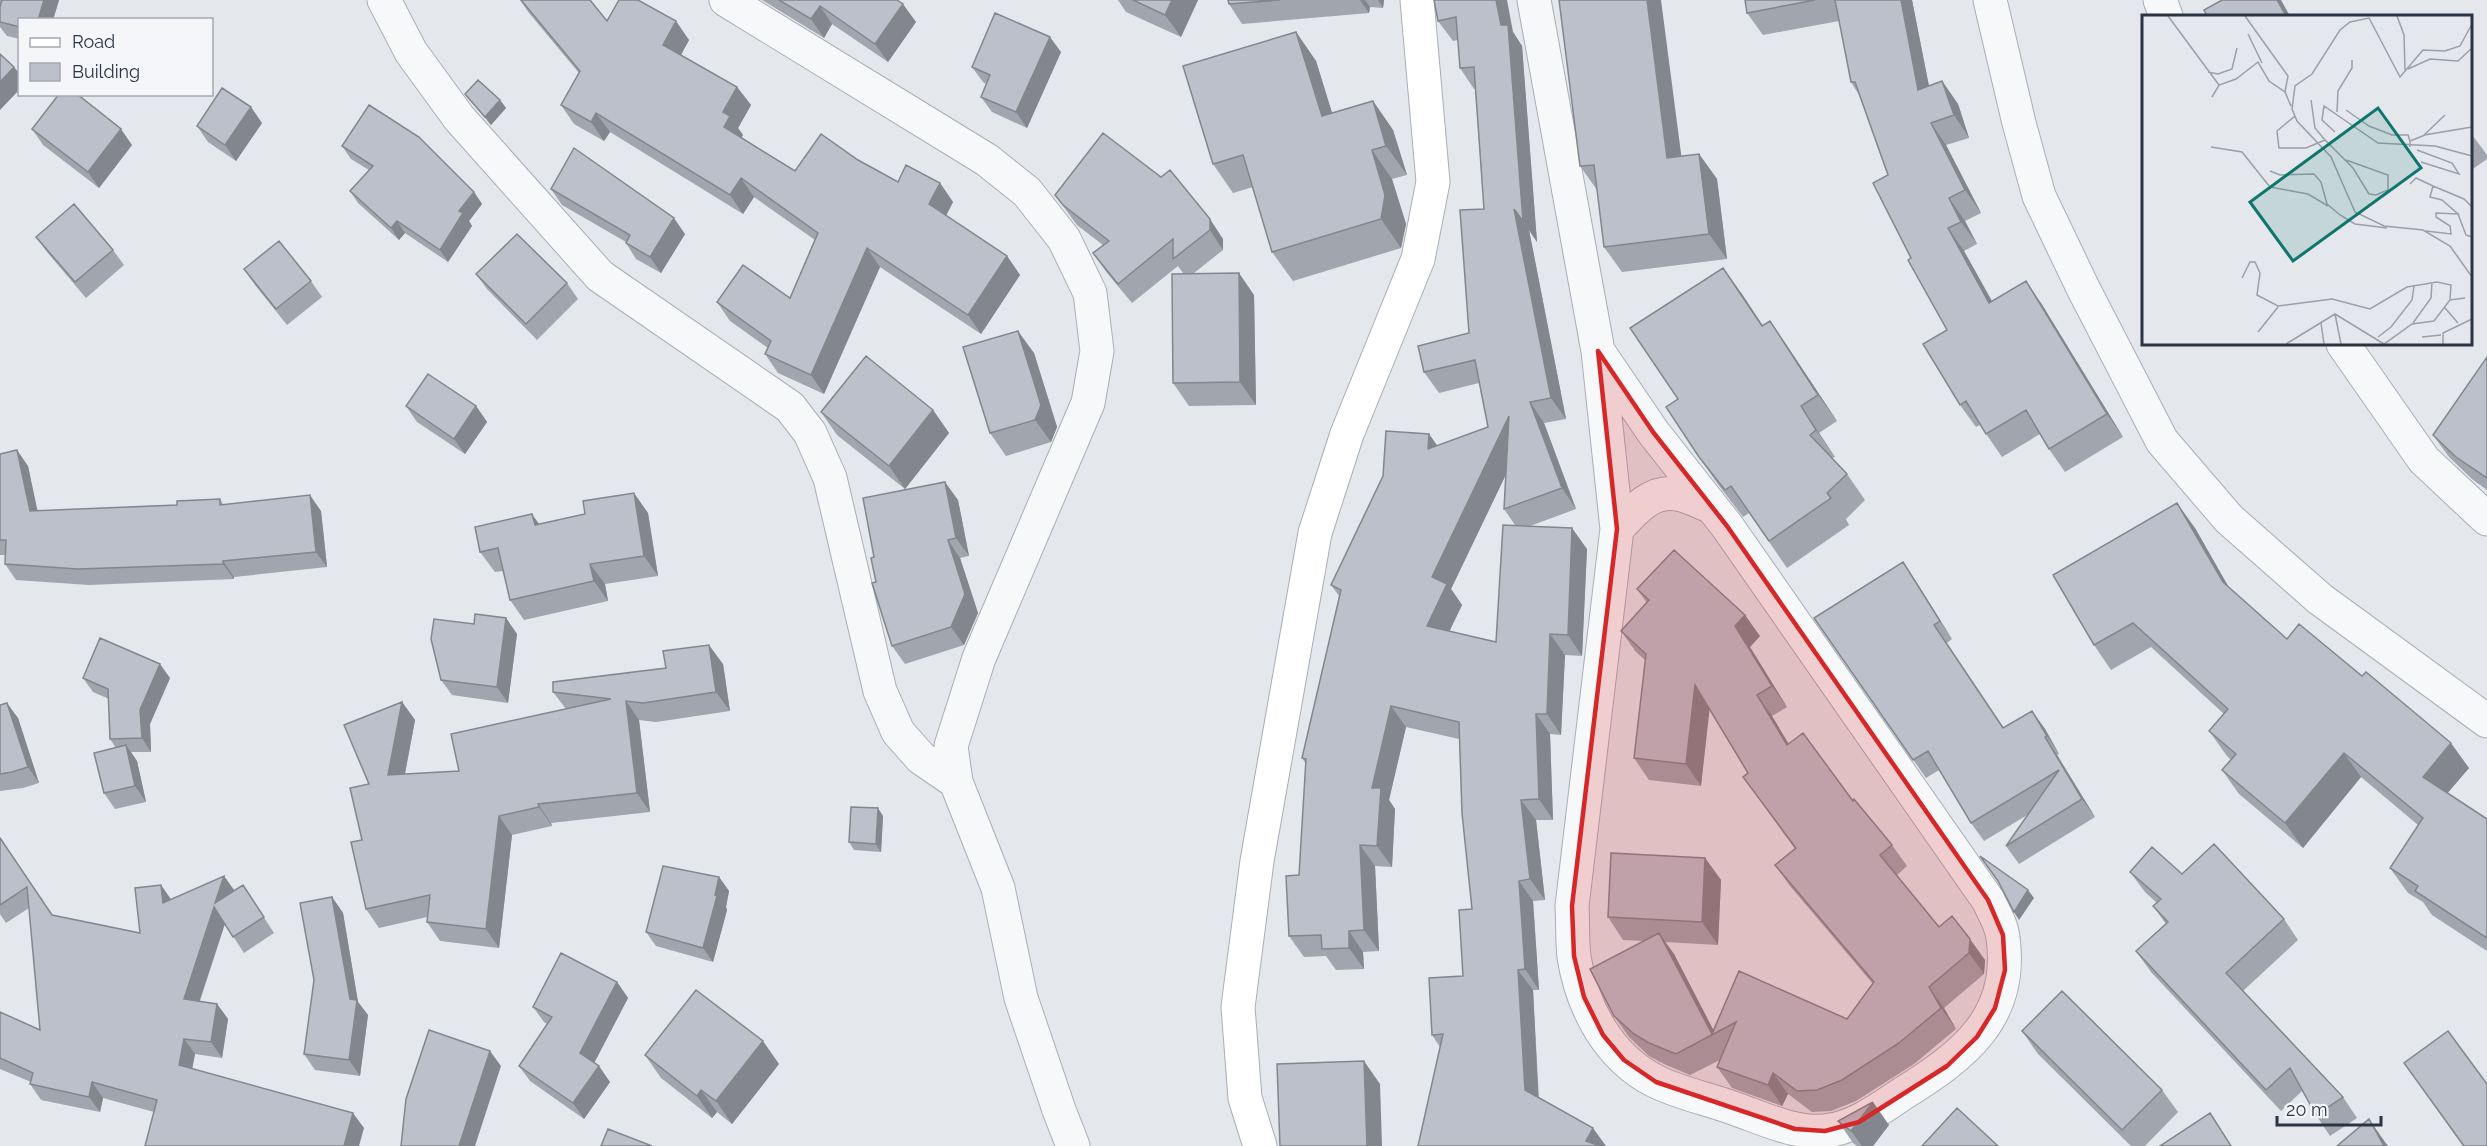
<svg xmlns="http://www.w3.org/2000/svg" width="2487" height="1146" font-family="Raleway,sans-serif">
	<style>
		.lines { fill: none; stroke-linecap: round; stroke-linejoin: round }
		.minor-casing { stroke: #a9aeb7; stroke-width: 35 }
		.secondary-casing { stroke: #a9aeb7; stroke-width: 35 }
		.minor { stroke: #f7f8fa; stroke-width: 33 }
		.secondary { stroke: #fff; stroke-width: 33 }
		.wall { fill: #a1a5ae; fill-rule: evenodd }
		.shaded-wall { fill: #83868d }
		.building { fill: #bbc0ca; stroke: #83868d; stroke-width: 1.5 }
		.marked { fill: #d62828; fill-opacity: 0.2; stroke: #d62828; stroke-width: 4.5; stroke-linejoin: round }
		.inset-road { fill: none; stroke: #9a9fa9; stroke-width: 1.5 }
		.view { fill: #0f766e; fill-opacity: 0.15; stroke: #0f766e; stroke-width: 3 }
		.inset-edge { fill: none; stroke: #2b3445; stroke-width: 3 }
	</style>
	<rect width="100%" height="100%" fill="#e4e7ec"/>
	<g class="lines">
		<defs>
			<path id="minor" d="M384,0l27,52 48,66 141,158 190,131 20,26 20,45 50,213 18,41 23,26 35,24
				M726,0l261,160 40,32 37,47 26,54 7,58 -9,52 -109,255 -28,88 5,36 42,106 23,110 38,112 14,36
				M1534,0l64,351 19,178 -45,377c1,17 0,34 2,51 8,50 34,100 81,124 24,12 53,18 78,27 29,10 61,26 92,23 29,-3 53,-21 77,-37 61,-38 112,-76 101,-156 -1,-13 -10,-27 -15,-38l-261,-374 -74,-94 -55,-81
				M1990,0l29,123 20,73 44,92 79,153 67,78 91,80 167,122
				M2160,0l6,16
				M2343,344l81,116 63,59
				M1617,529c16,-17 33,-39 59,-35 12,1 25,9 36,13"/>
			<path id="secondary" d="M1260,1146l-15,-48 -7,-91 19,-146 58,-328 32,-99 71,-175 15,-77 -16,-182"/>
		</defs>
		<use href="#minor" class="minor-casing"/>
		<use href="#secondary" class="secondary-casing"/>
		<use href="#minor" class="minor"/>
		<use href="#secondary" class="secondary"/>
	</g>
	<path class="wall" d="M0,0h59l-6,20h-33v19l-13,-3 -7,-9z
		M520,0h70l17,21 82,19 -8,15 56,32 14,18 -13,23 5,7 -2,3 54,33 63,-11 40,22 42,1 13,19 -7,14 61,40 13,19 -39,59 -101,-67 -56,127 -46,-21 -13,-19 3,-6 -38,-27 -13,-19 73,-4 25,-58 -61,-43 -11,17 -133,-82 -6,9 -30,-17 -13,-19 18,-32 -50,-60z
		M762,0h135l19,22 -28,40 -56,-38 -8,14z
		M1118,0h80l-17,37 -55,-25z
		M1228,0h156l-1,8 -13,-1 -1,6 -127,11 -13,-20z
		M1434,0l79,32 9,14 15,196 -8,-12 37,189 -22,4 32,86 -46,17 57,23 -5,107 -17,-1 -4,80 -11,-1 3,86h-17l9,80 -12,1 6,89h-6l6,108 -99,-51 -8,-12 31,-59 9,-67 -13,-170 -53,-12 -17,73 6,9 -3,58 -17,-1 4,85 -16,1 1,17 -28,1 -10,-14 -22,1 -15,-21 10,-61 7,-111 -4,-6 38,-161 -9,-12 98,-151 8,12 51,-19 -9,-44 -40,10 -15,-21 45,-39 15,-124 -9,-120h-1l-14,-21 -2,-28 -5,1 -15,-20zM1506,474l-2,35 11,16 -19,117 -47,-11 13,-26 -11,-16z
		M1745,0h167l17,86 13,-5 16,23 11,34 -23,7 35,68 -16,8 12,23 -13,7 28,50 49,2 82,134 -58,35 -16,-23 -9,-15 -38,23 -22,-32 -4,2 -16,-22 -13,-75 -36,-72 -23,-83 -29,-80 -8,-13 -12,-61 -76,14 -16,-22z
		M1296,32l20,29 16,52 41,-12 20,29 14,45 -15,4 14,45 -5,24 -108,33 -21,-29 -19,-65 -20,6 -20,-29z
		M1061,52l-34,76 -35,-16 -11,-15 5,-13 -3,-2 -11,-15z
		M465,94l35,6 6,8 -15,17z
		M262,123l-26,38 -28,-19 -11,-16z
		M32,129l100,16 -33,43 -56,-43z
		M2470,132l17,23v4l-17,12z
		M1103,133l120,106v11l-29,23 60,22 2,110 -67,1 -16,-23 10,-110 -5,-7 -46,37 -25,-30 -14,-20 10,-8 -26,-20 -22,-30z
		M342,146l132,46 8,12 -13,17 3,5 -24,36 -43,-29 -6,7 -41,-37 -8,-12 19,-21 -18,-11z
		M1699,154l18,25 10,80 -105,13 -18,-25 -7,-57 -17,-24z
		M551,189l134,45 -24,39 -25,-14 -10,-16v-1l-64,-37z
		M36,237l77,13 11,15 -38,33 -39,-46z
		M1723,268l40,58 7,-5 67,100 -18,12 16,24 -3,1 15,16 18,26 -19,19 3,6 -62,43 -38,-55 -6,4 -26,-34 -18,-26 -21,-58z
		M244,269l67,12 11,16 -35,28 -32,-40z
		M476,274l91,9 11,16 -41,41 -50,-51z
		M1034,353l23,74 -6,15 -45,14 -16,-23z
		M2487,357v133l-15,-11 -23,-22 -16,-22z
		M406,406h70l11,16 -22,32 -48,-32z
		M933,410l16,23 -44,56 -68,-54 -16,-23z
		M0,454l28,12 9,45 140,-6 43,-6 3,5 98,7 6,56 -93,10v2l-145,6 -73,-5 -11,-16 1,-9h-6z
		M958,500l11,56 -9,2 18,55 -14,32 -59,19 -13,-18 -16,-64 -2,-25z
		M648,513l10,63 -53,8 3,17 -84,19 -14,-20 -7,-29 -8,1 -15,-20 59,-28z
		M2195,528l34,60 58,51 182,129 -22,25 40,26v132l-55,-36 -9,-13 -15,-9 -18,-25 28,-43 -57,-48 -58,71 -64,-54 -17,-24 9,-10 -4,-4 -18,-25 15,-17 -73,-67 -40,23 -17,-25z
		M1915,580l37,59 -5,4 57,85 28,-17 13,18 14,25 -2,1 38,62 -76,47 -13,-18 23,-32 -45,27 -13,-18 -32,-53 -13,8 -112,-160z
		M1637,589l123,47 -10,11 37,60 -15,9 16,28 65,57 39,44 15,21 -10,9 42,52 46,33 -1,14 -40,34 12,21 -42,35 -58,37 -25,10 -19,1 -24,-18 -6,12 -50,-18 -15,-21 3,-7 -30,15 -26,-11 -15,-8 -20,-19 -15,-21 30,-75 -21,-1 -15,-23 97,-59 16,22 -3,65 -53,-3 9,12 39,76 26,-59 108,48 26,-35 -83,-98 -15,-21 20,-16 -52,-72 5,-4 -39,-64 -8,77 -52,-6 -15,-22 12,-97 -10,-9 -15,-21 26,-28z
		M506,618l11,16 -9,69 -56,-8 -11,-15 33,-56z
		M723,664l7,47 -74,11 -17,-2 11,92 -99,11 1,3 -40,9 -13,113 -59,-7 -13,-19v-5l-48,11 -13,-19 -4,-69 7,-56 33,-82 13,18 -10,54 54,-3 107,-62 -13,-17z
		M83,678h87l-20,46 1,28h-20l6,9 9,41 -31,7 -11,-16 12,-45 -6,-9 -1,-40 -16,-7z
		M0,705l18,13 21,65 -16,5 -23,3z
		M883,816l-2,36 -27,-2 -5,-8z
		M0,837l52,78 88,18 21,-48 10,14 53,-23 11,15 8,-6 31,48 -30,20 -19,-29 -25,77 17,3 11,15 -6,39 -27,-4 -3,15 172,59 -210,-16 -51,-14 -3,14 -59,-12 -11,-16 1,-2 -31,-13v-57l40,18 -11,-122 -23,15 -6,-9z
		M2130,872l52,2 102,45 14,21 -55,51 100,106 14,21 -27,18 -14,-21 -14,-24 -21,20 -130,-139 -15,-21 30,-27 -13,-18 4,-3 -12,-11z
		M719,877l10,14 -3,16 1,3 -14,52 -57,-16 -10,-14z
		M332,897l11,16 15,89 10,13 -8,61 -45,-6 -11,-16z
		M617,982l11,16 -34,65 16,19 -26,37 -54,-38 -11,-15 28,-42 -3,-2 -11,-15z
		M2022,1031l140,59 16,22 -33,34h-14l-93,-92z
		M645,1055l134,9 -47,60 -15,-12 -5,6 -51,-40z
		M2404,1063l83,83h-24z
		M1838,1121l51,4 -16,21h-16l-4,-3z"/>
	<path class="shaded-wall" d="M44,0h15l-6,20h-15z
		M1172,0h26l-17,37 -16,-22z
		M1360,0h5l5,7 -1,6z
		M1378,0h6l-1,8z
		M1496,0h11l6,32 9,14 15,196 -14,-21 -22,-196z
		M1647,0h14l24,184 -18,-26z
		M1901,0h11l22,112 -16,-22z
		M2277,0h4l9,16h-4z
		M903,4l13,18 -28,40 -13,-18z
		M820,6l12,18 -8,14 -13,-19z
		M676,21l13,19 -13,24 -13,-19z
		M1296,32l20,29 26,84 -20,-29z
		M1050,37l11,15 -34,76 -11,-16z
		M14,67l6,7v15l-20,21v-28z
		M1942,81l16,23 11,34 -15,-23z
		M737,87l14,18 -13,23 5,7 -6,11 -13,-19 -1,-15z
		M500,100l6,8 -15,17 -6,-8z
		M1373,101l20,29 14,45 -21,-29z
		M251,107l11,16 -26,38 -11,-16z
		M596,113l14,19 -6,9 -13,-19z
		M1931,123l15,22 35,68 -16,-23z
		M121,129l11,16 -33,43 -11,-16z
		M1372,150l20,29 14,45 -5,24 -20,-29z
		M1699,154l18,25 10,80 -18,-25z
		M741,178l13,19 -11,17 -13,-19z
		M940,183l13,19 -11,21 -13,-19z
		M474,192l8,12 -13,17 3,5 -24,36 -8,-12 19,-39z
		M1949,198l16,23 12,23 -16,-22z
		M1514,209l15,21 37,189 -15,-21z
		M674,218l11,16 -24,39 -11,-16z
		M1210,219l13,20v11l-13,-20z
		M397,221l8,12 -6,7 -8,-12z
		M1948,228l16,23 41,74 -16,-22z
		M867,248l13,19 -56,127 -13,-19z
		M1007,256l13,19 -39,59 -13,-19z
		M1723,268l19,26 39,59 -19,-27z
		M1239,273l15,22 2,110 -16,-23z
		M2026,281l15,22 82,134 -16,-23z
		M1770,321l18,26 49,74 -19,-26z
		M1018,331l16,22 23,74 -6,15 -16,-22z
		M1530,402l14,21 32,86 -14,-21z
		M476,406l11,16 -22,32 -11,-15z
		M1801,406l34,51 -19,-27z
		M933,410l16,23 -44,56 -16,-23z
		M1509,416l15,21 -73,152 11,16 -20,42 -15,-21 5,-49z
		M1429,434l15,21 -16,-6z
		M17,450l11,16 13,61 -11,-16z
		M945,482l13,18 11,56 -13,-18z
		M634,493l14,20 10,63 -14,-20z
		M310,495l11,16 6,56 -11,-15z
		M2177,503l18,25 45,79 -17,-25z
		M532,514l14,20 -11,-9z
		M1572,528l15,21 -5,107 -14,-21z
		M948,540l12,18 18,55 -14,32 -13,-18z
		M223,561l11,16v2l-11,-15z
		M1903,562l12,18 37,59 -12,-18z
		M590,564l15,20 3,17 -14,-20z
		M1745,615l15,21 -10,11 37,60 -15,-21 -37,-60z
		M506,618l11,16 -9,69 -11,-16z
		M1550,634l15,21 -4,80 -14,-21z
		M709,645l14,19 7,47 -14,-19z
		M160,664l10,14 -20,46 1,28 -9,-14 -2,-28z
		M1695,685l15,21 -9,80 -15,-22z
		M1757,695l15,21 30,50 -15,-21z
		M626,701l13,19 11,92 -13,-19z
		M402,702l13,18 -14,74 -13,-19z
		M7,703l11,15 21,65 -11,-16z
		M1391,706l15,21 -17,73 6,9 -3,58 -15,-21 -5,-58z
		M2032,711l13,18 14,25 -12,-18z
		M1536,714l14,20 3,86 -14,-21z
		M2045,737l12,18 38,62 -13,-18z
		M2451,743l18,25 -29,34 -17,-25z
		M126,745l11,16 9,41 -11,-16z
		M2344,753l17,24 -58,71 -18,-25z
		M1521,800l15,20 9,80 -15,-21z
		M538,804l13,19 1,3 -13,-19z
		M878,808l5,8 -2,36 -5,-8z
		M499,816l13,19 -13,113 -13,-19z
		M1360,845l15,21 4,85 -15,-21z
		M1705,858l16,22 -3,65 -16,-23z
		M224,876l11,16 -20,11z
		M719,877l10,14 -3,16 1,3 -14,52 -10,-14z
		M1519,881l14,20 6,89 -14,-21z
		M161,885l10,15 -8,3z
		M2028,890l6,8 -15,22 -5,-8z
		M332,897l11,16 15,89 10,13 -8,61 -11,-16 1,-61z
		M214,907l11,16 -30,91 -11,-15z
		M1349,931l14,21 1,17 -15,-21z
		M1659,933l15,21 41,79 -3,2z
		M1970,939l15,21 -1,14 -15,-21z
		M1518,970l15,20 6,121 -14,-21z
		M617,982l11,16 -37,71 -11,-16z
		M1929,987l15,21 12,21 -15,-21z
		M217,1004l11,15 -6,39 -11,-16z
		M184,1039l11,15 -5,26 -11,-15z
		M763,1041l16,23 -47,60 -16,-23z
		M490,1051l11,15 -26,80h-16z
		M1364,1061l16,23 2,62h-15z
		M599,1066l11,16 -26,37 -11,-16z
		M1773,1073l15,21 -6,12 -14,-21z
		M92,1082l11,16 -3,14 -11,-15z
		M701,1090l16,22 -5,6 -15,-22z
		M1873,1102l16,23 -16,21h-11l-11,-15z
		M353,1113l11,15 -5,18h-15z
		M2369,1119l16,23 3,4h-4z
		M1593,1128l13,18h-17l-3,-5z"/>
	<path class="building" d="M2,0h42l-6,20h-18v7l-20,-5v-15z
		M521,0h69l17,21 12,-21h19l38,21 -13,24 74,42 -14,25 7,4 -6,11 71,44 26,-37 37,26 40,22 8,-17 34,18 -11,21 78,52 -39,59 -101,-67 -56,127 -46,-21 6,-13 -54,-39 26,-37 47,33 28,-65 -77,-55 -11,17 -134,-82 -5,9 -30,-17 19,-34z
		M779,0h118l6,4 -28,40 -55,-38 -9,13z
		M1133,0h39l-7,15z
		M1228,0h52l-51,4z
		M1434,0h62l5,25h7l15,196 -9,-12 37,189 -21,4 32,86 -58,21 5,-93 -77,161 15,7 -20,42 69,16 7,-117 69,3 -4,107 -18,-1 -3,80h-11l3,85 -18,1 9,79 -11,2 6,88 -7,1 7,120 68,38 -7,13 14,5h-182l25,-112 -11,1 -3,-57 34,-2 -4,-66 13,-1 -10,-96 -3,-91 -68,-16 -19,82h9l-4,58 -17,-1 4,85 -15,1v17l-27,1 -1,-14 -32,1 -3,-60 13,-1 7,-116 -4,-1 39,-168 -10,-5 52,-109 3,-45 43,3 -1,15 60,-22 -13,-67 -51,12 -6,-26 51,-13 -9,-123 24,-1 -10,-142 -14,1 -4,-51 -18,4z
		M1559,0h88l20,158 32,-4 10,80 -105,13 -10,-82 -14,1z
		M1745,0h70l-68,13z
		M1835,0h66l17,90 24,-9 12,34 -23,8 34,67 -16,8 12,24 -13,6 41,75 37,-22 81,133 -58,35 -23,-39 -40,24 -20,-33 -6,4 -37,-61 24,-14 -39,-70 3,-2 -38,-75 15,-8 -33,-93h-4z
		M2222,0h55l9,16h-79l-3,-6z
		M995,13l55,24 -34,75 -35,-15 9,-22 -18,-8z
		M1296,32l26,84 51,-15 13,45 -14,4 13,45 -4,24 -109,33 -29,-97 -30,9 -30,-98z
		M0,54l14,13 -14,15z
		M478,80l22,20 -15,17 -20,-23z
		M222,88l29,19 -26,38 -28,-19z
		M59,94h18l44,35 -33,43 -56,-43z
		M369,105l50,32 55,55 -15,19 4,2 -23,37 -43,-29 -6,7 -41,-37 23,-25 -31,-20z
		M1103,133l58,44 9,-7 40,49v11l-37,29v-20l-55,45 -25,-31 16,-12 -46,-36 -8,-10z
		M574,148l100,70 -24,39 -24,-14 4,-8 -79,-46z
		M74,204l39,46 -38,32 -39,-45z
		M517,234l50,49 -41,41 -50,-50z
		M279,241l32,40 -35,28 -32,-40z
		M1723,268l39,58 8,-5 48,74 -17,11 15,24 -6,5 37,39 -20,19 4,5 -62,43 -38,-55 -6,4 -26,-33 -33,-50 12,-8 -48,-71z
		M1239,273l1,109 -67,1 -1,-109z
		M1018,331l23,74 -6,15 -45,13 -27,-86z
		M866,356l67,54 -44,56 -68,-54z
		M2487,357v121l-31,-21 -23,-22z
		M428,374l48,32 -22,33 -48,-33z
		M17,450l13,61 147,-6v-4l43,-2v6l90,-10 6,57 -93,9v3l-145,5 -73,-5 1,-24h-6v-86z
		M945,482l11,56 -8,2 17,54 -14,33 -59,19 -20,-63 4,-1 -5,-24 3,-1 -11,-59z
		M634,493l10,63 -54,8 4,17 -84,19 -12,-52 -18,4 -5,-25 57,-13 3,11 50,-11 -2,-13z
		M2177,503l46,79 64,57 12,-15 63,52 4,-4 85,71 -28,34 64,42v119l-72,-47 3,-5 -28,-18 33,-50 -79,-65 -59,70 -63,-53 14,-16 -27,-23 19,-22 -95,-86 -39,22 -41,-70z
		M1674,550l71,65 -10,11 37,60 -15,9 30,50 16,-12 50,68 1,-2 38,46 -12,10 59,72 13,-11 18,23 -1,14 -40,34 12,21 -42,35 -57,37 -25,10 -20,1 -24,-18 -5,12 -51,-18 19,-45 -60,32 -27,-11 -15,-9 -20,-18 -24,-47 69,-36 53,101 27,-63 108,48 27,-37 -99,-117 21,-17 -53,-71 5,-4 -53,-88 -9,79 -52,-6 12,-104 -25,-23 28,-31 -12,-11z
		M1903,562l37,59 -6,4 69,103 29,-17 15,25 -2,1 37,62 -76,47 53,-76 -88,53 -43,-72 -15,9 -99,-142z
		M475,614l31,4 -9,69 -56,-7 -10,-41 3,-20 40,5z
		M100,638l60,26 -20,46 2,28 -32,1 -2,-50 -25,-11z
		M709,645l7,47 -73,11 -17,-2 11,92 -99,11 1,3 -40,9 -13,113 -59,-7 3,-27 -64,14 -15,-67 11,-2 -12,-52 19,-4 -25,-59 58,-23 -14,73 71,-4 -8,-37 160,-35 -58,-7v-10l113,-14 -3,-17z
		M7,703l21,64 -16,5 -12,2v-69z
		M126,745l9,41 -31,7 -10,-40z
		M851,807l27,1 -2,36 -27,-2z
		M0,838l52,77 88,18 -5,-45 26,-3 2,18 61,-27 -9,27 28,-18 21,32 -31,20 -19,-30 -30,92 33,5 -6,38 -27,-3 -5,26 174,48 -9,33h-199l12,-46 -65,-18 -3,15 -59,-13 3,-11 -33,-15v-46l40,18 -13,-143 -27,18z
		M2214,844l70,75 -58,54 117,124 -27,18 -26,-47 -24,22 -130,-139 32,-29 -15,-16 8,-7 -31,-27 22,-25 30,27z
		M1611,853l94,5 -3,64 -94,-5z
		M1980,856l48,34 -14,22 -16,-31z
		M663,866l56,11 -4,18 2,1 -14,52 -57,-16z
		M332,897l18,102 7,1 -8,60 -45,-6 10,-74 -14,-77z
		M561,953l56,29 -37,71 19,13 -26,37 -54,-37 33,-49 -19,-10z
		M696,990l67,51 -47,60 -15,-11 -4,6 -52,-41z
		M2062,991l100,99 -40,40 -100,-99z
		M429,1030l61,21 -31,95h-58l5,-47z
		M2448,1031l39,53v62h-23l-60,-83z
		M1364,1061l3,85h-87l-3,-82z
		M1873,1102l-22,29 -13,-10z
		M1957,1108l41,38h-76z
		M2210,1113l21,33h-71z
		M2369,1119l15,27h-47z
		M608,1129l44,17h-51z"/>
	<path class="marked" d="M1598,351l55,81 74,94 261,374 15,35 2,35 -10,38 -18,29 -30,29 -88,56 -34,9 -30,-2 -139,-47 -32,-22 -21,-25 -19,-38 -10,-41 -2,-50 45,-377z"/>
	<g transform="translate(2142 15)">
		<rect width="330" height="330" fill="#e4e7ec"/>
		<path class="inset-road" d="M26,1l51,69M103,1l43,60 -3,16M255,1l7,19 1,35M106,19l14,29M266,54l22,-10 28,2 14,-13M66,57l10,2 14,-5 5,-21M70,82l7,-12 17,-6 22,-17 11,19 16,11 6,14M169,85l4,28 10,12M204,95l23,16 23,9h16l2,6M195,97l1,-21 14,-23v-8M303,100l-21,20 48,-8M153,101l-18,15 2,17h27l19,-8 28,28 16,26 7,1 12,-5v-15l-42,-15M193,117l-13,-12 2,-14 54,37 57,3 37,10M69,132l31,5 28,35 38,7 20,12M268,132v-6l15,-6M275,135l35,13 7,11 -38,-12M128,156l10,4 34,-1 7,8 6,22 13,11 15,9 32,4M268,169l6,-6 17,8 -3,11 12,3 16,14 -22,-1v4l14,9 1,8 -25,-3M291,171l31,13 8,8M316,199l8,21 6,2M330,262l-22,-31 -27,-16 -39,-4 -29,-14 -24,-55 -34,-36 -5,-12 3,-23 17,-12 28,-44 10,-8 19,-4 31,59 23,-27 22,1 15,-5 12,-22M100,263l8,-16h5l5,11 -3,22 21,11 54,-7 38,10 37,-22 30,-5 14,3 -1,15 15,-2M303,293l13,15M193,299l6,30M179,308l3,21M271,308l18,-25 1,-16M116,317l20,-25M236,322l13,-10 21,-27 2,-14M280,322l19,-2M144,329l49,-30 49,30 28,-20 22,-3 16,-21M301,329v-11l29,-14"/>
		<path class="view" d="M236,93l43,60 -128,93 -43,-59z"/>
		<rect width="330" height="330" class="inset-edge"/>
	</g>
	<rect x="18" y="18" width="195" height="78" fill="#f4f6f9" stroke="#a4a8b1" stroke-width="1.5"/>
	<rect x="30" y="38" width="30" height="9" fill="#ffffff" stroke="#a4a8b1" stroke-width="1.5"/>
	<text x="72" y="48" font-size="18" fill="#2b3445">Road</text>
	<rect x="30" y="63" width="30" height="18" fill="#bbc0ca" stroke="#a4a8b1" stroke-width="1.5"/>
	<text x="72" y="78" font-size="18" fill="#2b3445">Building</text>
	<path d="M2277 1116v9h104v-9" fill="none" stroke="#2b3445" stroke-width="3"/>
	<text x="2286" y="1116" font-size="18" fill="#2b3445" stroke="#f4f6f9" stroke-width="4.5" paint-order="stroke">20 m</text>
</svg>
